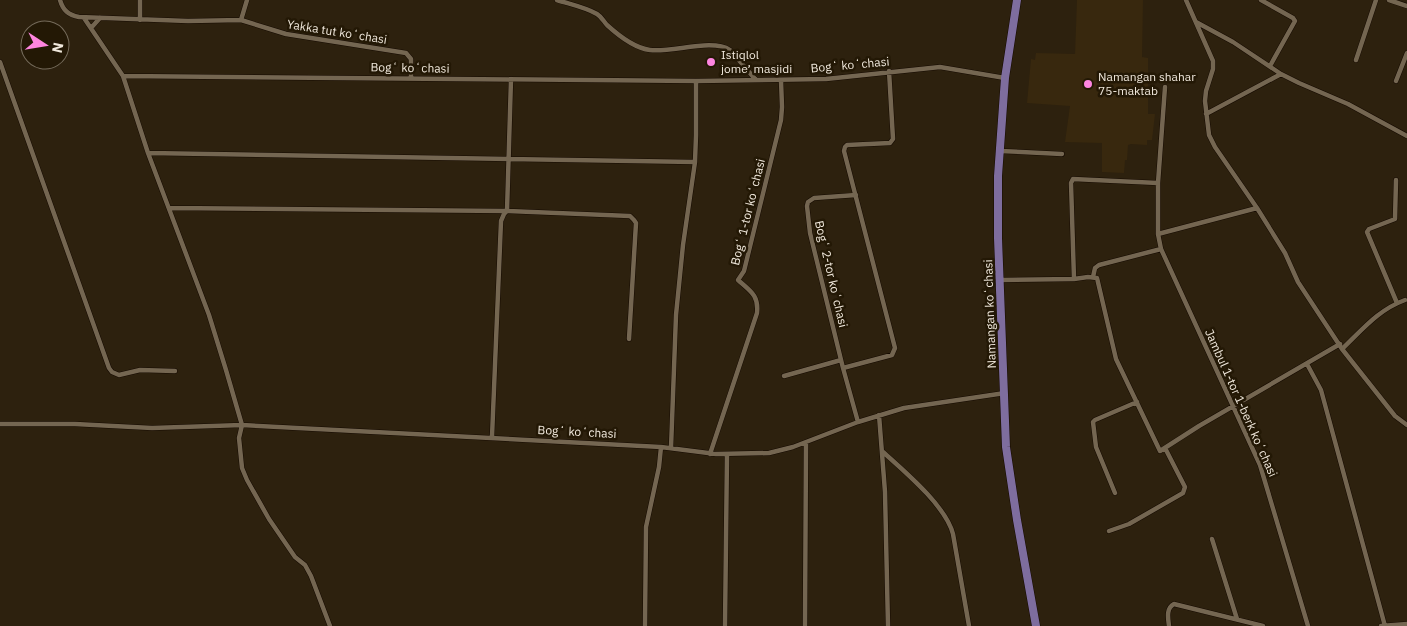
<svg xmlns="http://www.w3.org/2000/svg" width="1407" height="626" font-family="'IBM Plex Sans',sans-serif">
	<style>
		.built { fill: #38280e }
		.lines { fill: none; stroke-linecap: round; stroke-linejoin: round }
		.minor-casing { stroke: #150a00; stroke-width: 5.5 }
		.primary-casing { stroke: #150a00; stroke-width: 9 }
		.minor { stroke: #746651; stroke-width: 4.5 }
		.primary { stroke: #7e6d9e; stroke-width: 8 }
		.poi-dot { fill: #fe85e0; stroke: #231805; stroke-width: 2 }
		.labels { text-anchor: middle; stroke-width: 5; stroke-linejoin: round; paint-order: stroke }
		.street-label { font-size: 12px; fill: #f0e8dc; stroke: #231805 }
		.poi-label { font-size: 12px; fill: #f0e8dc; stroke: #231805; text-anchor: start }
	</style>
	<rect width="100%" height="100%" fill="#2d210e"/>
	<path class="built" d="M1077,0h66l-1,57 6,1v56h7l-3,26h-5v5l-16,-1 -3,1 -1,15h-2l-1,13 -22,-1v-29l-37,-1 5,-36 -43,-3 4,-44 4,1 1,-7 39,1z"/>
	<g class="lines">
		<defs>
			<path id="minor" d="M60,0c3,10 8,15 19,17l109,4 53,-1 45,14 120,19 5,6v19
				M557,0c12,4 28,7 40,14 5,3 7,8 10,11 12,11 27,23 43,25 22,3 62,-12 80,0l26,30
				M1186,0l27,61v8l-7,22 -1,10 4,34 6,12 42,61 28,45 13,29 44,67 53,67 12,9
				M1261,0l32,18 2,3 -25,45
				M1389,0l18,6
				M84,18l39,58 25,77 61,162 17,55 16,55 -3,13 3,30 5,12 22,39 26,38 10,8 6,11 19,50
				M140,20v-20
				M241,20l6,-20
				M1196,22l37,20 48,32
				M91,28l9,-10
				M1356,60l20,-60
				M0,62l109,306 3,4 7,3 21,-5 35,1
				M123,76l573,5 130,-2 114,-12 65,11
				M1396,81l11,-28
				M1165,87l-7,96v51l3,15 99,216 48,161
				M1206,114l75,-40 18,9 49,21 59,32
				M1000,151l62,3
				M148,153l547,9
				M1396,180l-1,39 -26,10 -2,3 30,71
				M856,195l-42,3 -6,4 -1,4 3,27 33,135 15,54
				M169,208l338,3 123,5 4,4 2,3 -7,116
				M1158,234l99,-26
				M1093,277l2,-9 4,-3 62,-16
				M1074,279l-3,-96 2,-4 85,4
				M1000,280l74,-1 14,-2 9,1 19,81 44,92 39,-25 141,-82
				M1342,349c21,-20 36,-39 63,-49
				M1307,364l14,26 64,236
				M843,368l49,-13 3,-7 -51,-197 1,-4 2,-2 43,-2 3,-4 -4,-68
				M784,376l57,-16
				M879,415l6,77 3,134
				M0,424h75l77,4 90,-3 419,22 55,7 53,-1 24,-6 65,-25 46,-14 101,-15
				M492,437l9,-216 3,-7 3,-3 4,-132
				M671,448l5,-133 7,-70 12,-83 1,-27v-54
				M883,452c21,19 63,54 70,82l16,92
				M710,454l47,-141c2,-18 -7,-22 -19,-33l6,-9 37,-151 1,-13 -1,-27
				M1115,493l-19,-46 -3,-25 2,-2 42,-18
				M1109,531l20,-7 54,-31 2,-6 -20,-39
				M1212,539l25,80
				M645,626l1,-99 13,-60 2,-20
				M725,626l2,-172
				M805,626l1,-184
				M1169,626c-1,-8 -3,-18 5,-22l89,22
				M1381,626l26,-2"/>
			<path id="primary" d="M1017,0l-12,78 -7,98v62l8,209 11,73 19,106"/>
		</defs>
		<use href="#minor" class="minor-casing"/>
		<use href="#primary" class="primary-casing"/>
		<use href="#minor" class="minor"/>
		<use href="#primary" class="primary"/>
	</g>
	<g class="poi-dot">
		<circle cx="711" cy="62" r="5"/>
		<circle cx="1088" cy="84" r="5"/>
	</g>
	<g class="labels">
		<g class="street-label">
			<text transform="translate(337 32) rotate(9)" y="4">Yakka tut koʻchasi</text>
			<text transform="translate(850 65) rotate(-5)" y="4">Bogʻ koʻchasi</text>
			<text transform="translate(410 68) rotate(1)" y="4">Bogʻ koʻchasi</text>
			<text transform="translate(748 212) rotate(-76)" y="4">Bogʻ 1-tor koʻchasi</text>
			<text transform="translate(831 274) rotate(77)" y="4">Bogʻ 2-tor koʻchasi</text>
			<text transform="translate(990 314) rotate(-92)" y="4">Namangan koʻchasi</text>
			<text transform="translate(1241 403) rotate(66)" y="4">Jambul 1-tor 1-berk koʻchasi</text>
			<text transform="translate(577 432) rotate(3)" y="4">Bogʻ koʻchasi</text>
		</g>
		<g class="poi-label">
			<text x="721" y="59">Istiqlol<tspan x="721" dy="14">jome’ masjidi</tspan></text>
			<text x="1098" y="81">Namangan shahar<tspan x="1098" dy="14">75-maktab</tspan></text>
		</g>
	</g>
	<g transform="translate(45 45) rotate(102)"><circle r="24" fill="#231805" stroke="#756b5b"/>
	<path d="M0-4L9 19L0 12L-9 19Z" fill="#fe85e0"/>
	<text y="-8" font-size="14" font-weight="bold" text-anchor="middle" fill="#f0e8dc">N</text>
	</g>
</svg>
